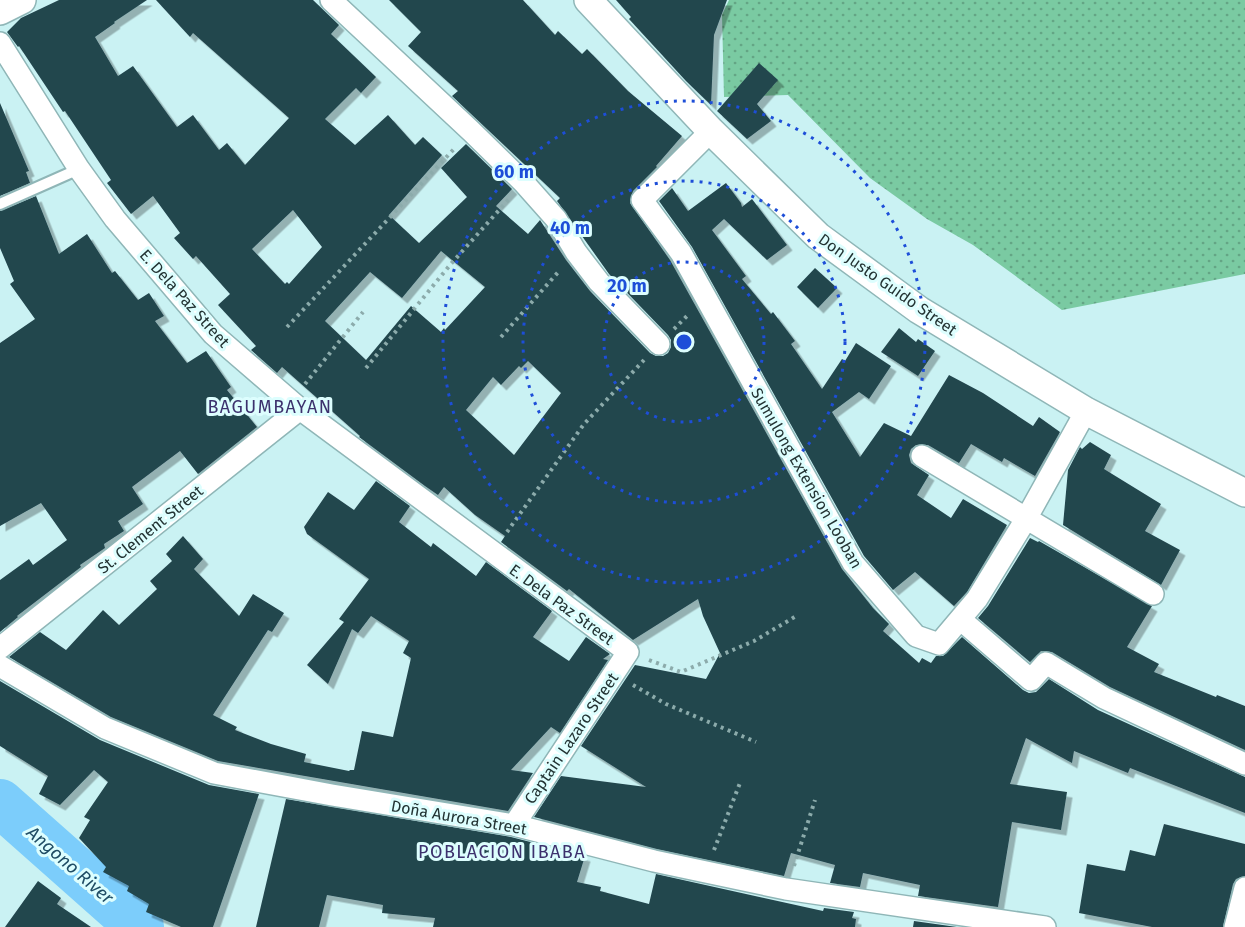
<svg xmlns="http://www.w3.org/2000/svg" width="1245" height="927" font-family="'Fira Sans',sans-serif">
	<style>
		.grass { fill: url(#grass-dots) }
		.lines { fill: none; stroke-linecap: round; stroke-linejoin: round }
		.river { stroke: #7ccdfb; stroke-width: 48 }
		.building { fill: #24464e; fill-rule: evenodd; filter: url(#shadow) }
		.service-casing { stroke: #8fb6b7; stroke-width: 14 }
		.minor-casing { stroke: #8fb6b7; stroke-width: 24 }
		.tertiary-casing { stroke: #8fb6b7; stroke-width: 30 }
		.path { stroke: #8cabab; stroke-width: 4; stroke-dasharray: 3 4.5; stroke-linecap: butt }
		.service { stroke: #fff; stroke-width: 10 }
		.minor { stroke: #fff; stroke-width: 21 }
		.tertiary { stroke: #fff; stroke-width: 27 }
		.ring { fill: none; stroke: #1d4ed8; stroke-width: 3; stroke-dasharray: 3 6 }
		.labels { text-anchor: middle; stroke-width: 6; stroke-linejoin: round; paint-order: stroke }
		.street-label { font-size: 16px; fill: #233333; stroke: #ddfefe }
		.neighbourhood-label { font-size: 18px; letter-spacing: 1.5px; fill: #3c316d; stroke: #ddfefe }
		.water-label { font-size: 18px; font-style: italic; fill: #204d65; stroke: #ddfefe }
		.centre { fill: #1d4ed8; stroke: #ddfefe; stroke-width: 3 }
		.ring-label { font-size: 18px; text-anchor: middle; font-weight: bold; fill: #1d4ed8; stroke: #ddfefe; stroke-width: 6; stroke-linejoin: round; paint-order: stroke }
	</style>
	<defs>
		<pattern id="grass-dots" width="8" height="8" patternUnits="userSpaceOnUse" patternTransform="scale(1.5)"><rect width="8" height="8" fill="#7acaa2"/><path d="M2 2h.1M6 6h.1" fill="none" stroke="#64a585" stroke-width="1.8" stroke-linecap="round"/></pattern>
		<filter id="shadow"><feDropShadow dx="5.5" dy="5.5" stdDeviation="0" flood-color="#0004"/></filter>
	</defs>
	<rect width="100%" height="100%" fill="#caf2f3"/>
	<path class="grass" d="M729,0h516v274l-183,36 -89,-65 -46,-26 -57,-41 -82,-83 -64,2 -2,-82z"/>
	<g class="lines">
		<path class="river" d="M0,803l140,124"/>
	</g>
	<path class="building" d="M59,0h88l-33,22 1,1 -20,14 23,39 15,-10 44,61 16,-12 26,35 8,-7 18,22 44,-47 -96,-85 -3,4 -34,-37h157l26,25 -8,9 45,43 -15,16 -5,-5 -31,31 30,26 33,-30 27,30 8,-8 19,18 -53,60 30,28 48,-46 -26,-29 25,-24 46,45 -16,17 32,28 12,-14 26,40 24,31 60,62 6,3h7l5,-3 3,-6v-7l-3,-5 -59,-61 -52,-73 3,-3 -108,-102 6,-5 -50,-45 13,-14 -32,-32h134l32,35 3,-4 24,23 5,-5 41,42 54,45 -26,30 1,1 -24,24 -3,12 40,57 172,309 31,39 16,16 -6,7 36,32 3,-5 9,5 5,-7h7l19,-19 61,53 6,3 7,-1 13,-13 49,31 147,67v36l-115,-45 -2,5 -54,-22 -2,12 -46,-25 -16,46 57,8 -6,38 -49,-8 -14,85 -80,-11 2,-11 -57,-12 -3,14 -30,-4 5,-18 -44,-12 -7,23 -127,-27 -123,-32 27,-41 85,11 -65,-41 54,-81 71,14 14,-26 -17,-37 -5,-17 -65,41 -64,-51 -2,2 -66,-49 4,-6 -30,-21 -31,-28 -6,8 -13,-9 -66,-49 1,-1 -78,-69 -5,6 -26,-23 5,-4 -38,-41 12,-11 -34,-38 -3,3 -19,-21 6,-5 -27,-37 -22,18 -24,-31 4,-3 -46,-69 -2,1 -44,-66 -1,1 -11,-15 14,-14zM293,210l29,37 -33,37 -2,-2 -2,2 -33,-35zM441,251l44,36 -40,43 -1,-2 -3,4 -30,-26 -45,54 -41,-39 45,-49 32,26zM528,361l33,32 -47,62 -48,-45 27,-33 8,8 18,-19 2,2z
		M616,0h111l-13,35 -3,70 -25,-24 -57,-62 2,-2z
		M759,63l19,17 -21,24 14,17 -24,18 -30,-28z
		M0,103l29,68 -3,1 4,11 -30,13z
		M726,183l15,20 1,4 10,-8 35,46 -20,15 -43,-41 -12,11 34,46 -4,3 29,35 2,-2 22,29 -4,3 31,45 20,-30 3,2 11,-18 35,23 -22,33 -10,-7 -27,20 28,45 24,-34 27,13 38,-61 34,18 50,33 6,-9 21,15 -25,44 -31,-18 -2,4 -31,-18 -12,19 -31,-18h-12l-5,4 -2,6 2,8 18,12 -12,20 34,23 12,-19 44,26 -40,67 -13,14 -39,-34 -22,18 -29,-34 -172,-309 -33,-46 13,-13 16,23z
		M36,196l23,58 28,-20 25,39 3,-2 23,29 11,-7 15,23 -9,5 32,42 19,-12 25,36 -4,3 30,37 -59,47 -18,-23 -48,36 11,17 -25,17 6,10 -20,13 1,4 -25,17 1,2 -64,49 1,1 -18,15v-52l29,-21 4,6 34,-25 -26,-37 -41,23v-183l35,-24 -25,-35 4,-3 -14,-33v-37z
		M815,268l22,20 -19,20 -21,-21z
		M899,328l17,14 2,-3 17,12 -17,25 -37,-24z
		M1090,442l21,13 -7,14 57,35 -16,27 35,19 -19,35 -98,-60 5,-55 12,-23 2,2z
		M376,481l34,25 -11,16 32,25 2,-4 43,33 10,-14 66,49 -19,26 36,24 17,-24 24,17 -7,5 5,1 -48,73 -9,-6 -40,43 22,3 -25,38 -290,-50 -107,-44 -102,-60 31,-25 26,18 37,-40 16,15 38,-36 -7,-8 22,-20 -6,-7 17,-18 20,23 -9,10 45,47 14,-22 31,19 -12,19 -4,-2 -55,85 24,12 -2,3 36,14 35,10 -2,8 45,9 1,-1h4l8,-39 31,6 18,-79 -8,-5 6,-12 -38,-25 -13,17 -6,-4 -24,55 -21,-19 37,-43 -5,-3 30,-40 -62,-45 -3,-7 24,-35 26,18z
		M1030,538l8,4 1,-1 113,65 -25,41 32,17 -5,8 62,25 1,-2 28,11v44l-135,-63 -58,-35 -11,-1 -11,11 -52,-44 10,-12z
		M0,681l100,59 109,45 50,9 -46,133h-32l-35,-15 3,-8 -22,-13 2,-5 -26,-14 3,-5 -27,-29 11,-18 -6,-3 24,-35 -14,-12 -34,35 -21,-11 9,-18 -48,-30z
		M286,799l225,38 74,19 -8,26 24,5 -1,4 49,13 7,-30 167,37 1,-3 30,4 -2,6 4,1 -1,8h-422l2,-9 -53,-5 1,-8 -56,-10 -8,32h-63z
		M1164,824l81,20v32l-9,3 -3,5 -10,43h-71l-73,-14 8,-49 38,7 5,-21 25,6z
		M38,881l23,17 -4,6 34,23h-86z
		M914,921l43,6h-44z"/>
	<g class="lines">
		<defs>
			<path id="service" d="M0,204l79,-35"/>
			<path id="minor" d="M331,0l140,131 53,52 32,36 20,33 23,30 60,62
				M0,43l79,126 36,50 98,115 87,75 328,243 -114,173
				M711,131l-69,69 39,53 172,310 63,73 23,8 38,-45 49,-80 60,-108
				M922,456l231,138
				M960,619l71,61 15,-17 58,35 141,66
				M0,648l300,-239
				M0,666l105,62 109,45 118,22 182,30 140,36 132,28 259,38
				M1235,927l10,-39"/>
			<path id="tertiary" d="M588,0l123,131 107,105 101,74 167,101 159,82
				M0,11l22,-11"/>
		</defs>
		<use href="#service" class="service-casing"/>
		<use href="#minor" class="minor-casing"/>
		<use href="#tertiary" class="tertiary-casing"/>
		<path class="path" d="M287,327l167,-178
			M674,329l14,-14
			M501,337l59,-67
			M366,368l84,-103 59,-66
			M305,384l58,-72
			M507,532l77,-108 60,-64
			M649,660l32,12 73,-31 44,-26
			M633,685l33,19 90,38
			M714,850l26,-67
			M794,866l21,-66"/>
		<use href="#service" class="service"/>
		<use href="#minor" class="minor"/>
		<use href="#tertiary" class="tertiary"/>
	</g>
	<g class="ring">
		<circle cx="684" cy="342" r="80"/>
		<circle cx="684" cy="342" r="161"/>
		<circle cx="684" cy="342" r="241"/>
	</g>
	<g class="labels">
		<g class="street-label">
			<text transform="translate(888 284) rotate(35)" y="6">Don Justo Guido Street</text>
			<text transform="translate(185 298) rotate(48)" y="6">E. Dela Paz Street</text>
			<text transform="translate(807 478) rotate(60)" y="6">Sumulong Extension Looban</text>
			<text transform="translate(150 529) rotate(-39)" y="6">St. Clement Street</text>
			<text transform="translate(562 604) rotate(36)" y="6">E. Dela Paz Street</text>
			<text transform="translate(571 738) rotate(-56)" y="6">Captain Lazaro Street</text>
			<text transform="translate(459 817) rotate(10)" y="6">Doña Aurora Street</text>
		</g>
		<g class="neighbourhood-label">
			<text x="270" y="413">BAGUMBAYAN</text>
			<text x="502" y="858">POBLACION IBABA</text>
		</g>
		<g class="water-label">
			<text transform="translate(70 865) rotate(41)" y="6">Angono River</text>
		</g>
	</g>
	<circle cx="684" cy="342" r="9" class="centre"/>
	<g class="ring-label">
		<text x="514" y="178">60 m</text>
		<text x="570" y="234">40 m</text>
		<text x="627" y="292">20 m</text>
	</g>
</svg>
